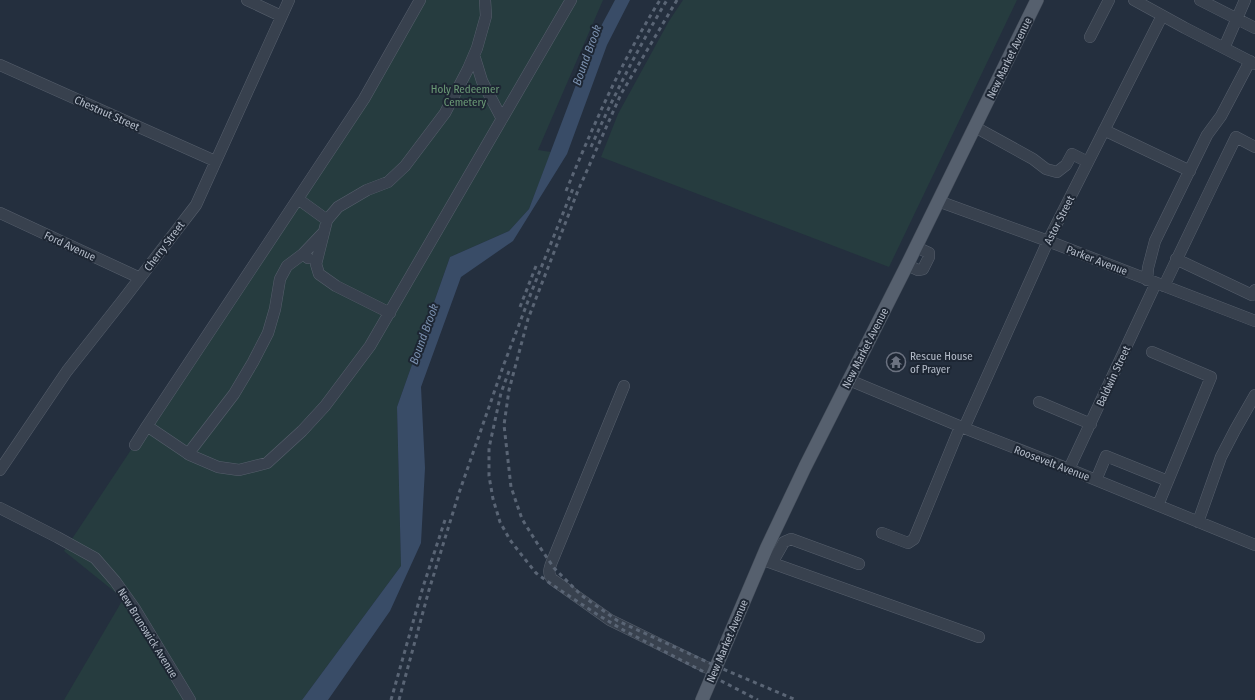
<svg xmlns="http://www.w3.org/2000/svg" width="1255" height="700" font-family="'Fira Sans Condensed',sans-serif">
	<style>
		.green { fill: #263c3f }
		.water { fill: #394c67 }
		.lines { fill: none; stroke-linecap: round; stroke-linejoin: round }
		.minor-casing { stroke: #565f6c; stroke-width: 12 }
		.major-casing { stroke: #414a57; stroke-width: 14 }
		.minor { stroke: #38414e; stroke-width: 11 }
		.major { stroke: #56606e; stroke-width: 13 }
		.rail { stroke: #5a6575; stroke-width: 3; stroke-dasharray: 4 4; stroke-linecap: butt }
		.labels { text-anchor: middle; stroke-width: 4; stroke-linejoin: round; paint-order: stroke }
		.street-label { font-size: 11px; fill: #b4bcc9; stroke: #1d2633 }
		.park-label { font-size: 11px; fill: #6b9a76; stroke: #1d2633 }
		.poi-label { font-size: 11px; fill: #b4bcc9; stroke: #1d2633; text-anchor: start }
		.water-label { font-size: 12px; font-style: italic; fill: #7c92b1; stroke: #1d2633 }
	</style>
	<rect width="100%" height="100%" fill="#242f3e"/>
	<path class="green" d="M415,0h188l-65,150 13,2 -22,57 -20,22 -59,26 -53,150 4,159 -99,134h-238l58,-99 -7,-9 -51,-41 300,-453z
		M683,0h334l-128,267 -288,-110 17,-43 51,-93z"/>
	<path class="water" d="M615,0h15l-23,45 -40,109 -54,87 -52,36 -40,110 4,81 -4,75 -31,68 -62,89h-26l99,-134 -4,-159 53,-150 59,-26 20,-22 62,-164z"/>
	<g class="lines">
		<defs>
			<path id="minor" d="M247,0l34,16
				M1134,0l51,28 70,36
				M1200,0l55,28
				M1090,37l19,-37
				M1224,48l21,-48
				M474,55l8,26 20,38
				M0,65l215,96
				M975,127l58,32 13,10 11,3 9,-7 6,-11 16,8
				M1104,130l86,41
				M298,199l29,21 11,-13 29,-17 21,-8 17,-16 40,-53 23,-44 9,-21 9,-32 -1,-16
				M938,201l110,40 207,80
				M0,213l140,65
				M327,220l-11,44 3,10 17,12 54,27
				M308,258l-5,-4 20,-21
				M1176,259l76,36 3,-5
				M907,265l11,5 5,-1 6,-12v-4l-13,-6
				M1147,280l1,-12 7,-27 52,-106 14,-19 29,-55
				M1164,286l50,-104 22,-45 19,10
				M1152,352l59,25 -53,128
				M849,380l115,48 105,41 186,76
				M624,386l-73,178c-2,6 -3,9 1,15l58,41 104,51
				M1039,402l52,22
				M147,426l217,-327 56,-99
				M964,428l84,-187 114,-225
				M135,445l12,-19 43,29 28,12 21,3 28,-7 35,-32 23,-25 45,-60 201,-346
				M188,454l46,-60 19,-32 15,-29 7,-24 5,-30 7,-13 16,-12
				M1069,469l87,-186
				M0,470l67,-99 56,-71 73,-95 93,-205
				M1096,480l10,-24 62,25
				M0,508l57,29 38,21 20,23 20,28 55,91
				M1198,522l23,-65 14,-27 20,-35
				M882,533l26,10 6,-4 46,-112
				M766,561l6,2 12,-21 7,-3 68,25
				M772,563l207,74"/>
			<path id="major" d="M702,700l65,-153 38,-80 102,-202 130,-265"/>
		</defs>
		<use href="#minor" class="minor-casing"/>
		<use href="#major" class="major-casing"/>
		<use href="#minor" class="minor"/>
		<use href="#major" class="major"/>
		<path class="rail" d="M677,0l-56,94 -44,99 -49,126 -19,71 -5,35 7,62 11,32 15,24 17,25 27,27 37,26 98,45 80,34
			M591,147c23,-52 47,-99 76,-147
			M566,191c28,-67 55,-129 94,-191
			M520,307l16,-41
			M509,371l-8,22 -12,55v28l4,23 7,23 10,18 14,18 12,15 15,11 47,31 27,16 133,69
			M391,700l32,-113 22,-67
			M399,700l30,-110 30,-97 45,-129 29,-76 41,-102"/>
	</g>
	<defs>
		<symbol id="temple-ring" viewBox="-11 -11 22 22"><circle r="9.5" fill="#1d2633" stroke="#6b7280" stroke-width="1.5"/><path d="M0-6L5-2H3V0L6.5 2.5H4V6H1.5V3h-3V6H-4V2.5H-6.5L-3 0V-2H-5Z" fill="#6b7280"/></symbol>
	</defs>
	<g fill-rule="evenodd">
		<use href="#temple-ring" x="885" y="351" width="22" height="22"/>
	</g>
	<g class="labels">
		<g class="street-label">
			<text transform="translate(1009 58) rotate(-64)" y="4">New Market Avenue</text>
			<text transform="translate(107 113) rotate(24)" y="4">Chestnut Street</text>
			<text transform="translate(1059 220) rotate(-63)" y="4">Astor Street</text>
			<text transform="translate(70 246) rotate(25)" y="4">Ford Avenue</text>
			<text transform="translate(164 246) rotate(-53)" y="4">Cherry Street</text>
			<text transform="translate(1097 260) rotate(21)" y="4">Parker Avenue</text>
			<text transform="translate(865 348) rotate(-63)" y="4">New Market Avenue</text>
			<text transform="translate(1113 376) rotate(-65)" y="4">Baldwin Street</text>
			<text transform="translate(1052 463) rotate(21)" y="4">Roosevelt Avenue</text>
			<text transform="translate(148 633) rotate(58)" y="4">New Brunswick Avenue</text>
			<text transform="translate(727 641) rotate(-67)" y="4">New Market Avenue</text>
		</g>
		<g class="park-label">
			<text x="465" y="93">Holy Redeemer<tspan x="465" dy="13">Cemetery</tspan></text>
		</g>
		<g class="poi-label">
			<text x="910" y="360">Rescue House<tspan x="910" dy="13">of Prayer</tspan></text>
		</g>
		<g class="water-label">
			<text transform="translate(587 55) rotate(-70)" y="4">Bound Brook</text>
			<text transform="translate(424 334) rotate(-70)" y="4">Bound Brook</text>
		</g>
	</g>
</svg>
